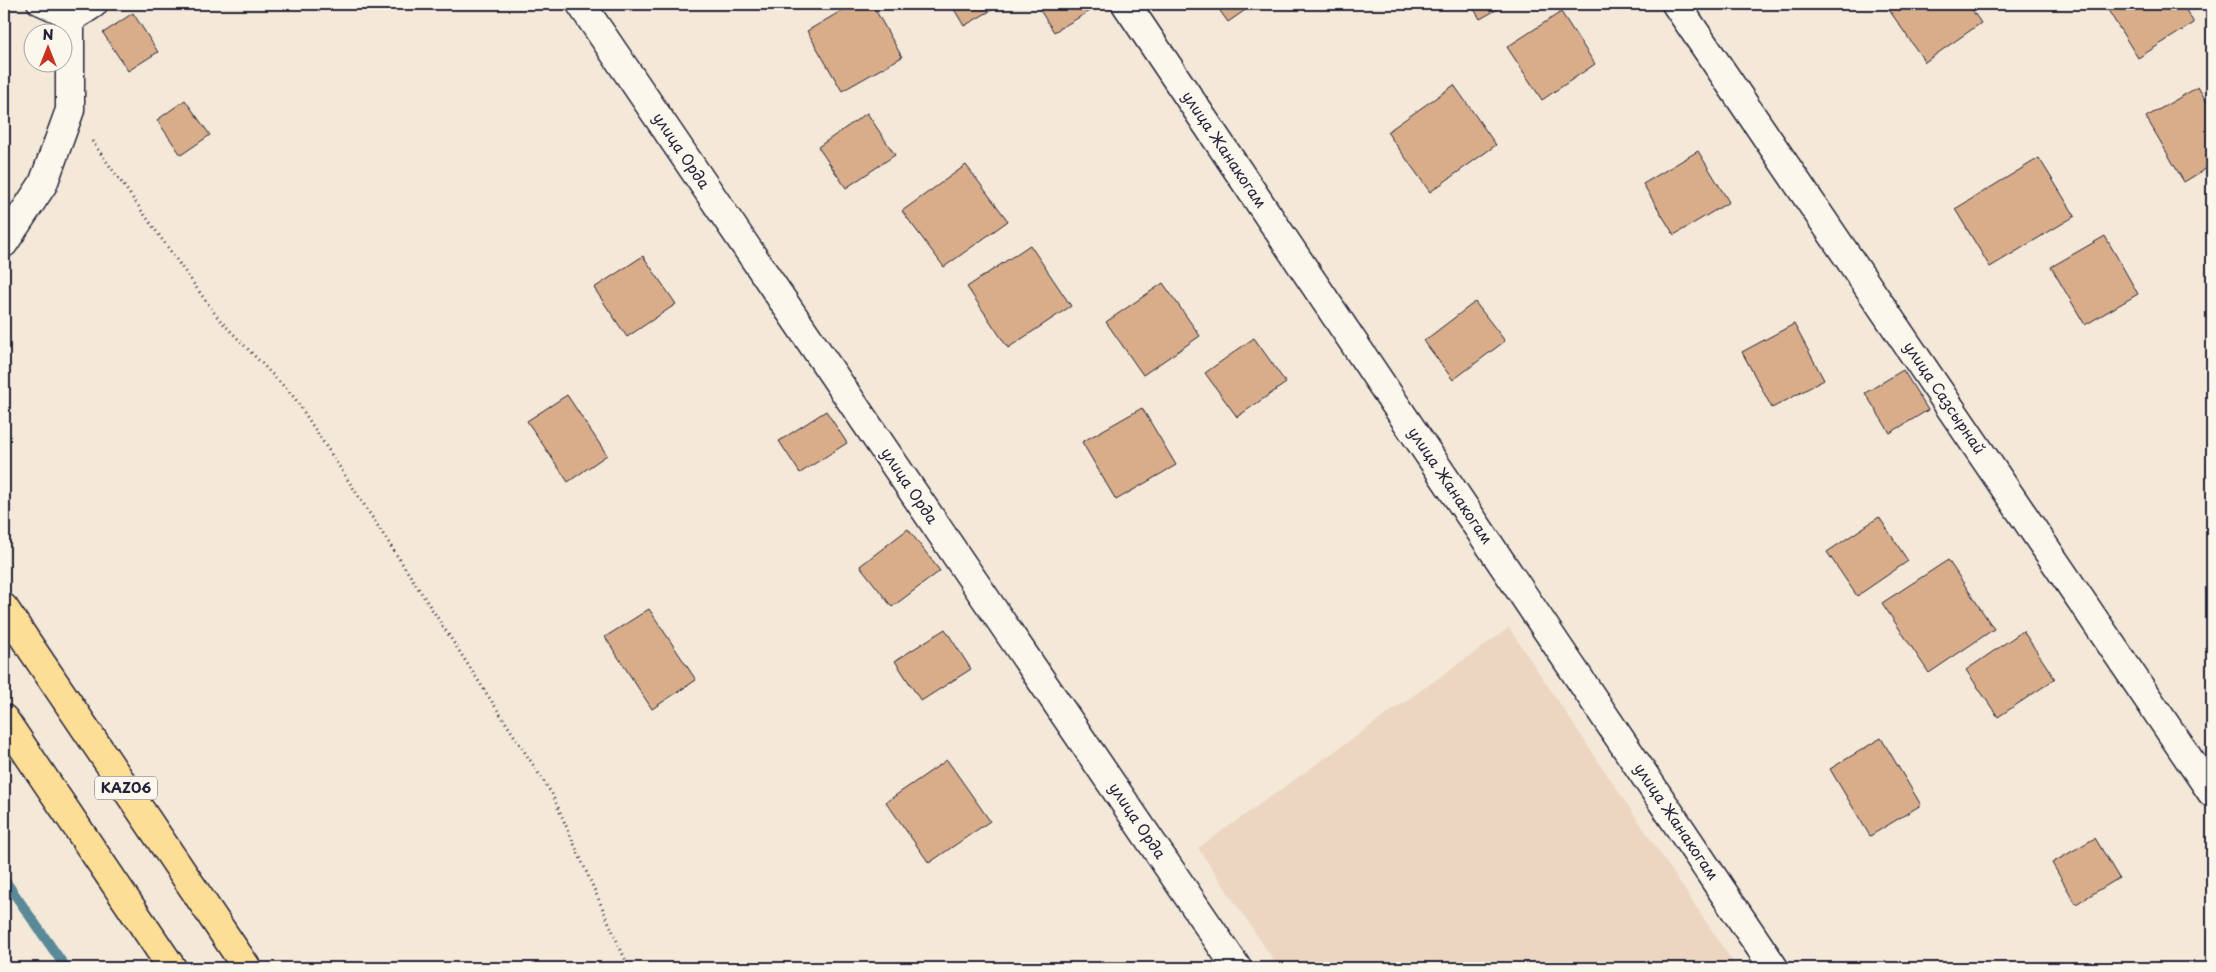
<svg xmlns="http://www.w3.org/2000/svg" width="2216" height="972" font-family="'Playpen Sans',sans-serif">
	<style>
		.built { fill: #ecd6c1 }
		.lines { fill: none; stroke-linecap: round; stroke-linejoin: round }
		.stream { stroke: #5a8a97; stroke-width: 10 }
		.building { fill: #d9ad8a; stroke: #22223b }
		.lane-casing { stroke: #22223b; stroke-width: 22 }
		.street-casing { stroke: #22223b; stroke-width: 31 }
		.highway-casing { stroke: #22223b; stroke-width: 31 }
		.path { stroke: #22223b; stroke-width: 3; stroke-dasharray: 1 4; stroke-linecap: butt }
		.lane { stroke: #fbf7ec; stroke-width: 19 }
		.street { stroke: #fbf7ec; stroke-width: 28 }
		.highway { stroke: #fdde96; stroke-width: 28 }
		.labels { text-anchor: middle; stroke-width: 5; stroke-linejoin: round; paint-order: stroke }
		.shield { fill: #fbf7ec; stroke: #636270; stroke-width: 1 }
		.shield-label { font-size: 14px; font-weight: bold; fill: #22223b }
		.street-label { font-size: 15px; fill: #22223b; stroke: #fbf7ec }
	</style>
	<rect width="100%" height="100%" fill="#f4e8d8"/>
	<filter id="ink" filterUnits="userSpaceOnUse"><feTurbulence type="fractalNoise" baseFrequency=".02" numOctaves="2"/><feDisplacementMap in="SourceGraphic" scale="10" xChannelSelector="R" yChannelSelector="G"/><feConvolveMatrix kernelMatrix="1 2 1 2 8 2 1 2 1" color-interpolation-filters="sRGB"/></filter>
	<g filter="url(#ink)">
		<path class="built" d="M1509,628l228,340h-458l-81,-120z"/>
		<g class="lines">
			<path class="stream" d="M4,879l62,89"/>
		</g>
		<path class="building" d="M853,4h19l30,53 -60,34 -35,-60z
			M951,4h51l-38,22z
			M1036,4h49l5,7 -36,21z
			M1215,4h39l-26,18z
			M1471,4h36l-27,15z
			M1885,4h83l13,19 -56,39z
			M2118,4h64l12,19 -56,35 -30,-48z
			M1561,12l34,52 -53,36 -35,-53z
			M133,13l25,39 -30,19 -25,-38z
			M1454,85l42,60 -66,47 -43,-60z
			M2198,87l14,24v54l-28,17 -38,-65z
			M185,100l25,35 -29,20 -24,-35z
			M867,113l28,42 -49,33 -28,-41z
			M1698,151l31,51 -55,33 -31,-51z
			M2039,158l36,58 -85,51 -35,-58z
			M966,165l42,56 -64,46 -42,-56z
			M2105,236l33,58 -53,31 -34,-58z
			M1030,245l41,61 -63,42 -41,-61z
			M643,256l33,48 -49,33 -33,-49z
			M1163,283l37,53 -57,39 -37,-53z
			M1475,302l30,39 -52,39 -29,-39z
			M1794,324l30,56 -52,28 -30,-56z
			M1254,338l32,45 -49,34 -32,-44z
			M1903,370l25,40 -38,23 -25,-40z
			M567,395l40,60 -39,27 -41,-61z
			M1142,408l34,57 -60,35 -34,-58z
			M826,411l21,32 -47,30 -21,-32z
			M1879,517l29,44 -51,35 -30,-44z
			M908,529l32,42 -48,36 -32,-41z
			M1948,560l46,69 -65,44 -47,-70z
			M649,609l47,71 -44,29 -47,-72z
			M945,629l26,40 -50,32 -26,-40z
			M2023,631l32,48 -57,38 -32,-47z
			M1881,738l40,67 -51,31 -40,-67z
			M947,760l43,61 -61,42 -43,-61z
			M2095,838l24,40 -43,26 -24,-41z"/>
		<g class="lines">
			<defs>
				<path id="lane" d="M37,4l33,15"/>
				<path id="street" d="M581,4l656,964
					M1126,4l648,964
					M1676,4l536,789
					M4,243l39,-59 27,-74v-91l23,-15"/>
				<path id="highway" d="M4,608l243,360
					M4,719l168,249"/>
			</defs>
			<use href="#lane" class="lane-casing"/>
			<use href="#street" class="street-casing"/>
			<use href="#highway" class="highway-casing"/>
			<path class="path" d="M92,141l126,177 76,79 258,397 77,174"/>
			<use href="#lane" class="lane"/>
			<use href="#street" class="street"/>
			<use href="#highway" class="highway"/>
		</g>
	</g>
	<g class="labels">
		<rect class="shield" x="95" y="776.5" width="62" height="23" rx="4"/>
		<g class="shield-label">
			<text x="126" y="793">KАZ06</text>
		</g>
		<g class="street-label">
			<text transform="translate(1224 150) rotate(56)" y="5">улица Жанакогам</text>
			<text transform="translate(681 151) rotate(56)" y="5">улица Орда</text>
			<text transform="translate(1944 398) rotate(56)" y="5">улица Сазсырнай</text>
			<text transform="translate(909 486) rotate(56)" y="5">улица Орда</text>
			<text transform="translate(1450 486) rotate(56)" y="5">улица Жанакогам</text>
			<text transform="translate(1137 821) rotate(56)" y="5">улица Орда</text>
			<text transform="translate(1676 822) rotate(56)" y="5">улица Жанакогам</text>
		</g>
	</g>
	<rect width="2216" height="972" fill="none" stroke="#fbf7ec" stroke-width="20"/>
	<rect x="10" y="10" width="2196" height="952" fill="none" stroke="#22223b" stroke-width="2" filter="url(#ink)"/>
	<g transform="translate(48 48)"><circle r="24" fill="#fbf7ec" stroke="#a4a2a5"/>
	<path d="M0-4L9 19L0 12L-9 19Z" fill="#c8321e"/>
	<text y="-8" font-size="14" font-weight="bold" text-anchor="middle" fill="#22223b">N</text>
	</g>
</svg>
